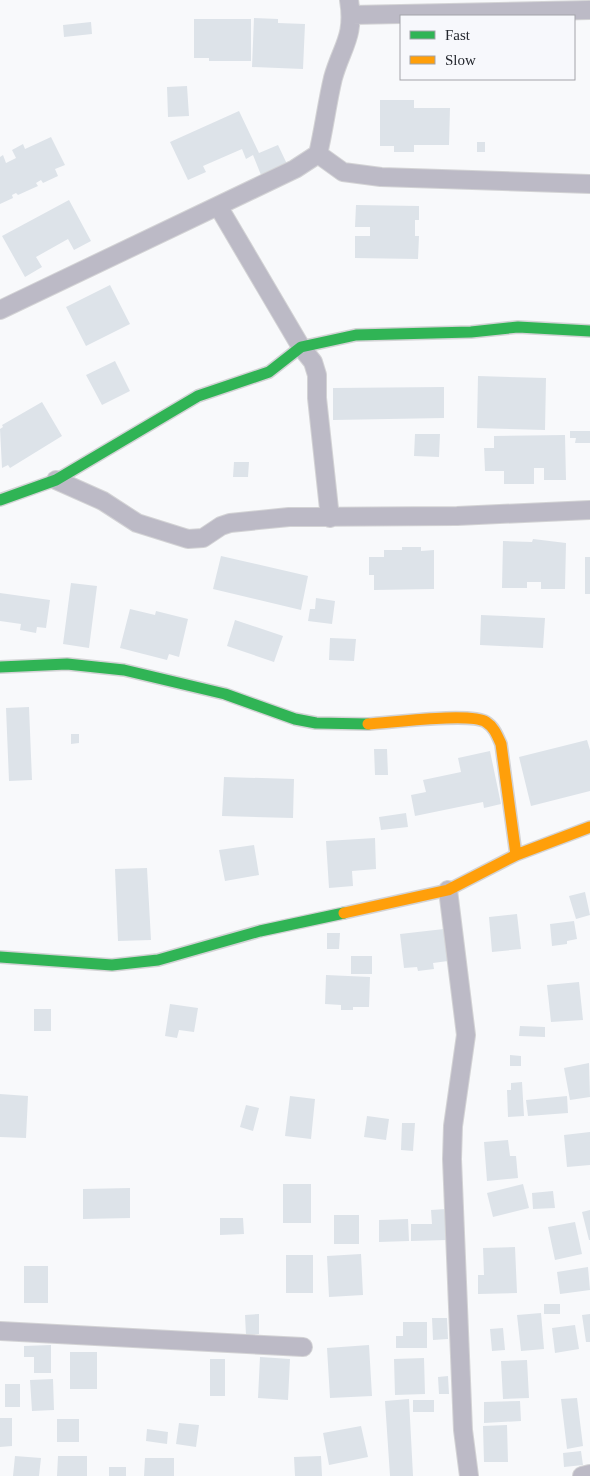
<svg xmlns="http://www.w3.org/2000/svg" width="590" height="1476" font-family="'Times New Roman',serif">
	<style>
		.building { fill: #dde3e9 }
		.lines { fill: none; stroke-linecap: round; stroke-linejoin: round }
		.street-casing { stroke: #d3d3d5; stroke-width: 20 }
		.fast-casing { stroke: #d3d3d5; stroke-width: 14 }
		.slow-casing { stroke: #d3d3d5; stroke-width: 14 }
		.street { stroke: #bcbac6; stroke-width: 18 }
		.fast { stroke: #30b455; stroke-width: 11 }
		.slow { stroke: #ff9f0a; stroke-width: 11 }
	</style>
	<rect width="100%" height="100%" fill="#f8f9fb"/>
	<path class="building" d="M254,18l24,1v4l27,1 -2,45 -51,-2z
		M194,19h57v42h-42v-3h-15z
		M91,22l1,12 -28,3 -1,-12z
		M187,86l2,30 -21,1 -1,-30z
		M380,100h34v8h36l-1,37h-35v7h-20v-6h-14z
		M239,111l20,42 19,-8 9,19 -26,11 -8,-20 -7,4 -4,-10 -39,17 3,6 -18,8 -18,-38z
		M51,137l14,28 -10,4 3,7 -15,7 -2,-3 -5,3 2,3 -20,9 -2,-2 -4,2 1,3 -13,6v-47l3,-2 3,8 10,-5 -4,-8 11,-6 2,5z
		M477,142h8v10h-8z
		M69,200l22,41 -17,9 -6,-11 -32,18 6,10 -17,10 -23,-41z
		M356,205l63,1v14h-4v16h4l-1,23 -63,-1v-22h15v-9h-15z
		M110,285l20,39 -44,22 -20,-39z
		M115,361l15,30 -28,14 -16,-30z
		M478,376l68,2 -1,52 -68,-2z
		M444,387v31l-111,2v-32z
		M42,402l20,34 -52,32 -2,-3 -6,3 -2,-39 3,-2 -1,-2z
		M570,431h20v12h-15l1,-5h-6z
		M415,434h25l-1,23 -25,-1z
		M565,435l1,45h-22v-12h-10v16h-30v-13h-19l-1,-23h10v-12z
		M234,462h15l-1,15h-15z
		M533,539l33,4 -1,46h-24v-7h-14v6h-25l1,-47 29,1z
		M402,547h19v4l13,-1v39l-60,1v-15h-5v-18h15v-7h18z
		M221,556l87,20 -7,34 -88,-21z
		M585,557h5v37h-5z
		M71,583l26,3 -8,62 -26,-4z
		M0,593l50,7 -4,28 -9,-1 -1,6 -16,-3 1,-6 -21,-3z
		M316,598l19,3 -3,23 -24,-3 2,-12h5z
		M130,609l25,6 1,-4 32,8 -9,38 -10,-3 -2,6 -47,-12z
		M481,615l64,3 -2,30 -63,-3z
		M235,620l48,16 -9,26 -47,-16z
		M330,638l26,1 -2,22 -25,-1z
		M29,707l3,73 -23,1 -3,-73z
		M71,734h8v9l-8,1z
		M587,740l3,10v41l-59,15 -12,-49z
		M374,749h13l1,26h-13z
		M490,751l11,53 -17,4 -1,-6 -68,14 -4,-21 15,-3 -3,-12 38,-8 -3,-14z
		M224,777l70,2 -1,39 -71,-2z
		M406,813l2,14 -27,3 -2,-13z
		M375,838l1,31 -24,2 1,15 -24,2 -3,-47z
		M254,845l5,30 -34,6 -6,-31z
		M147,868l4,72 -33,1 -3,-72z
		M585,892l5,23 -14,4 -7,-23z
		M517,914l4,35 -29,3 -3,-35z
		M574,921l3,18 -10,2v3l-15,2 -2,-22z
		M444,929l4,32 -15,2 1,6 -16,2 -1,-4 -13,1 -4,-34z
		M327,933h13l-1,16h-12z
		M351,956h21v18h-21z
		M326,975l44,2 -1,30h-16v3h-12v-5l-16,-1z
		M579,982l4,38 -32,2 -4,-37z
		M170,1004l28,4 -4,24 -15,-2 -2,8 -12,-2z
		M34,1009h17v22h-17z
		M520,1026l25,1v10l-26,-1z
		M510,1055l11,1v10h-11z
		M589,1063l1,34 -20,3 -6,-32z
		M522,1082l2,34 -16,1 -1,-27h4v-7z
		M0,1094l28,2 -2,42 -26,-1z
		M290,1096l25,3 -4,40 -26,-3z
		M567,1096l1,17 -40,3 -2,-16z
		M246,1105l13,3 -6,23 -13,-4z
		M367,1116l22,3 -3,21 -22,-3z
		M402,1123h13l-2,28 -12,-1z
		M590,1132v33l-23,2 -3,-32z
		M508,1140l2,16h6l2,22 -31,3 -3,-39z
		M283,1184h28v39h-28z
		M523,1184l6,24 -36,9 -6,-24z
		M130,1188v30l-47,1v-30z
		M553,1191l2,17 -22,1 -1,-16z
		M446,1209l1,31 -36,1v-17h21l-1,-14z
		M590,1210v30h-1l-7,-28z
		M334,1215h25v29h-25z
		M220,1218h23l1,16 -24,1z
		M408,1219l1,22 -30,1v-22z
		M575,1222l7,32 -27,6 -7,-33z
		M515,1247l2,46 -39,1v-19h6l-1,-27z
		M361,1254l2,41 -34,2 -2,-41z
		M286,1255h27v38h-27z
		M24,1266h24v37h-24z
		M588,1267l2,23 -30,4 -3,-22z
		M544,1304h16v10h-16z
		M541,1313l3,36 -23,2 -4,-36z
		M259,1314v20l-13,1 -1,-20z
		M590,1314v28h-4l-4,-27z
		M432,1318h15l1,21 -15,1z
		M403,1322h24v26h-31v-12h7z
		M575,1325l4,24 -24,4 -3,-25z
		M503,1328l2,22 -13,1 -2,-22z
		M51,1345v28h-17v-16h-10v-11z
		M369,1345l3,51 -42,2 -3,-50z
		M70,1352h27v37h-27z
		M260,1357l30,2 -2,41 -30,-2z
		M424,1358l1,36 -30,1 -1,-36z
		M210,1359h15v37h-15z
		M527,1360l2,38 -26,1 -2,-38z
		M448,1376l1,18h-10l-1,-17z
		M53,1379l1,31 -22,1 -2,-31z
		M5,1384h15v23h-15z
		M577,1398l6,48 -16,3 -6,-50z
		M409,1399l4,77h-23l-5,-75z
		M413,1400h21v12h-21z
		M520,1401l1,20 -37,2v-21z
		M0,1418h12v28l-12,1z
		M57,1419h22v23h-22z
		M179,1423l20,2 -3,22 -20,-3z
		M507,1425l1,37h-24l-1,-36z
		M361,1426l7,31 -39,8 -6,-32z
		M147,1429l21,3 -1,12 -21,-3z
		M581,1451l2,14 -19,2 -1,-14z
		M15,1456l26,2 -2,18h-26z
		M58,1456h29v20h-30z
		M321,1456l1,20h-27l-1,-19z
		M145,1458h29v18h-30z
		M109,1467h17v9h-17z"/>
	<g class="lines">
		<defs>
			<path id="street" d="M352,15l238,-5
				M318,154l25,18 38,5 209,7
				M218,206l83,141 12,15 4,13v23l13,120
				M0,310l295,-141 23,-15c6,-25 9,-51 15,-76 9,-32 22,-41 16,-78
				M56,480l47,21 34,22 51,16 15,-1 18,-12 9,-3 59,-6 168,-1 133,-6
				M448,890l18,145 -13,91 -1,33 11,271 6,46
				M0,1331l303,16
				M582,1476l8,-2"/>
			<path id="fast" d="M0,500l56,-20 142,-84 71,-24 32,-25 55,-12 115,-3 47,-5 72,4
				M0,667l67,-3 57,6 101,24 70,25 21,4 52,1
				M0,957l112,8 46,-5 102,-29 84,-18"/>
			<path id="slow" d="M368,724c22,-1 102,-12 118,-2 8,5 11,13 15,22l15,111
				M344,913l104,-23 68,-35 74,-28"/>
		</defs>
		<use href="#street" class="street-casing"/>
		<use href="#fast" class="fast-casing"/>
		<use href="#slow" class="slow-casing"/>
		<use href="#street" class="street"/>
		<use href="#fast" class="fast"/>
		<use href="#slow" class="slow"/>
	</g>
	<rect x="400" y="15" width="175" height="65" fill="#f7f8fc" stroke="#a3a4aa"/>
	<rect x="410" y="31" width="25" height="8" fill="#30b455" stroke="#a3a4aa"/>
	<text x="445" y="40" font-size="15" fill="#24272e">Fast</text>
	<rect x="410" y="56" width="25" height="8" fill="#ff9f0a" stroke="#a3a4aa"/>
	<text x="445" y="65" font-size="15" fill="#24272e">Slow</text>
</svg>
